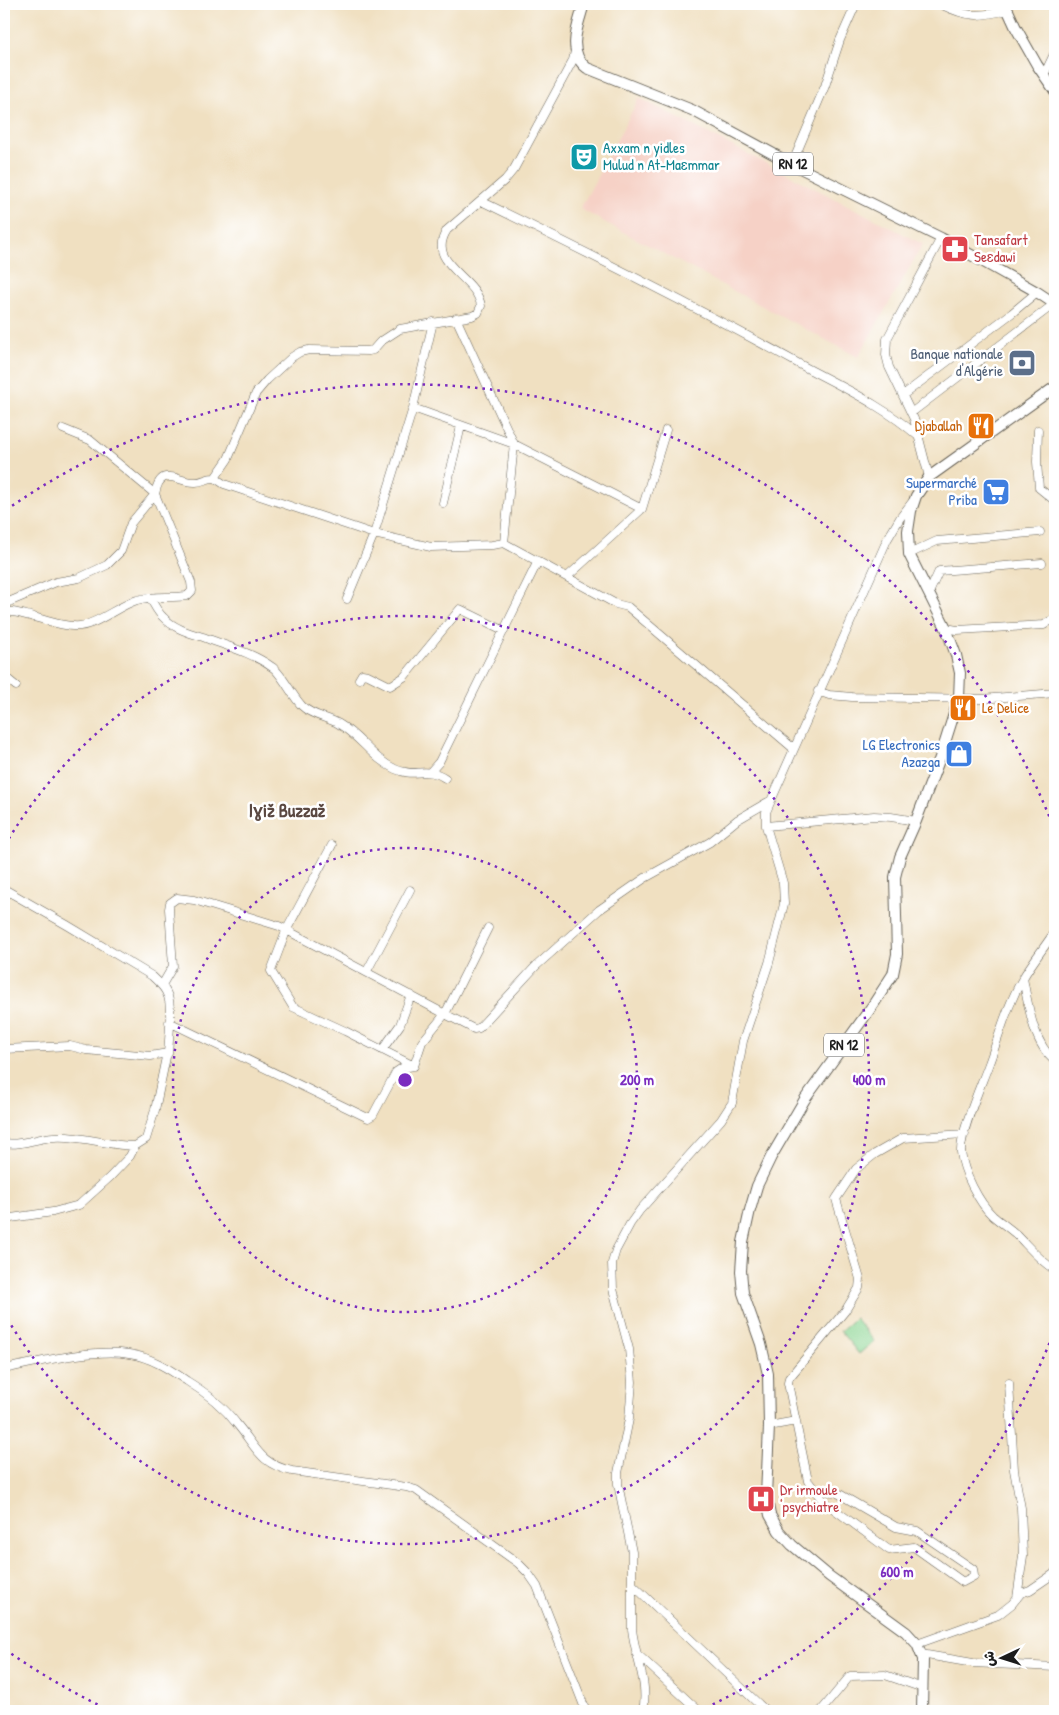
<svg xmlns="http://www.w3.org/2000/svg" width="1059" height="1715" font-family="'Patrick Hand','Playpen Sans Arabic',sans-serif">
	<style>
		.built { fill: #f6d1c6 }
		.green { fill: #8bd592; stroke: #547857 }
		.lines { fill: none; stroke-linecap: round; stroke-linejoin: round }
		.minor-casing { stroke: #666156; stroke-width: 9 }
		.major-casing { stroke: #666156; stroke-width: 12 }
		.minor { stroke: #fff; stroke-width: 8 }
		.major { stroke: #fff; stroke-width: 10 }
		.ring { fill: none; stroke: #7b2cbf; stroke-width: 2.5; stroke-dasharray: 2.5 5 }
		.labels { text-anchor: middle; stroke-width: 5; stroke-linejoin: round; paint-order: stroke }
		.shield { fill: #fff; stroke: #606060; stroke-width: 1 }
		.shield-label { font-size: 14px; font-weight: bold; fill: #1c1c1c }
		.culture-label { font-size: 15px; fill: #0d838f; stroke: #fff; text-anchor: start }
		.health-label { font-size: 15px; fill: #be3a42; stroke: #fff; text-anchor: start }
		.service-label { font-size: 15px; fill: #4e5e75; stroke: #fff; text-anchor: end }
		.food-label { font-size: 15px; fill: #c56008; stroke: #fff; text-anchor: end }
		.shop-label { font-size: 15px; fill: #366cbe; stroke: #fff; text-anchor: end }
		.quarter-label { font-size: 18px; font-weight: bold; fill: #5a4841; stroke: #fff }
		.centre { fill: #7b2cbf; stroke: #fff; stroke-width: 2.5 }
		.ring-label { font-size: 15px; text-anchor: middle; font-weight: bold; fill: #7b2cbf; stroke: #fff; stroke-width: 5; stroke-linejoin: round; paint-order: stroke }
	</style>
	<rect width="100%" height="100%" fill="#fff"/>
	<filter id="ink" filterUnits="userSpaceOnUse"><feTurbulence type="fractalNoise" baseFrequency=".02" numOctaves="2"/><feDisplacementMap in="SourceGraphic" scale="10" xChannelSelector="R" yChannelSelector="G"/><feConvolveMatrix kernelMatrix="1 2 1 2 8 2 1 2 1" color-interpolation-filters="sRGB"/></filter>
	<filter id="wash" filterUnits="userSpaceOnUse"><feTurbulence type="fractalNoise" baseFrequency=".0096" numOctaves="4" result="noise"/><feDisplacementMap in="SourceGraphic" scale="20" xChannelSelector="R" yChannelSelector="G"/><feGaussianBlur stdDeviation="1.12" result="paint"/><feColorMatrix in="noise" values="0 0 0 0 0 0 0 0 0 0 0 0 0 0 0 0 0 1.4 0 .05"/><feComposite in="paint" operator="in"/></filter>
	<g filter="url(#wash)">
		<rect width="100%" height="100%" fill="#f0e0c1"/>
		<path class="built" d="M639,98l284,146 -65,113 -278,-148z"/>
		<path class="green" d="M855,1318l19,23 -15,13 -19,-23z"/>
	</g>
	<g filter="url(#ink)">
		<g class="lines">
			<defs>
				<path id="minor" d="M940,4c28,14 39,13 68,6
					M1044,75l11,-23
					M792,164l33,-78 15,-46 16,-36
					M481,201c105,51 209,103 311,159 43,24 90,44 127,77
					M456,318l58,126 -10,99 112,61 12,3 166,142
					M903,395l109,-82 25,-21
					M413,408l101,36 128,65
					M911,413l143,-109
					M1038,430l-1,32 2,26 16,13
					M929,477l-15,-58 -25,-52 -3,-12 1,-16 54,-101
					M215,478l9,6 150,50 57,13 61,-2 12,-2
					M443,503l18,-77
					M909,554l28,-13 103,-9
					M567,577l75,-68 24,-79
					M929,593l10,-22 103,-8
					M150,598c4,6 7,14 13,19 10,11 26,16 40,20 23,9 48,15 69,30 9,5 20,29 30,39 10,10 25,11 37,18 21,12 34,35 56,45 19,9 33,-3 50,9
					M347,599l27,-65 39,-126 20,-86
					M4,604l52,-22 23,-4 28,-13 14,-14 10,-28 24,-29 -65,-54 -27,-11
					M4,611c24,1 55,17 76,15 18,-2 38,-20 57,-26 16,-4 33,-2 50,-4l5,-5 -1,-9 -36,-88c6,-31 22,-11 41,-12 7,0 12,-5 19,-4l13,-19 28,-66 11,-13 25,-23 8,-5 9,-2 60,1 4,-1 7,-8 20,-13 72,-13 6,-3 3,-7c-4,-30 -56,-42 -34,-76l58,-50 9,-11 59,-109 2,-9
					M946,628l11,2 87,-5 6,-4h5
					M4,676l12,10
					M359,679l3,-5 6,1 22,11 14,-9 56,-68 43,21
					M818,691l11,4 23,2 129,2 74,-6
					M431,771l8,-9 99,-201
					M766,826l108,-10 17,1 25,4
					M332,845l-45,84 -16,42 22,36 52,24 69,35
					M4,889l63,36 85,51c6,6 12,10 15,18 6,11 2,45 1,59l-2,4 -11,53 -9,29 -11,7 -5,10 -20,21 -31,28 -26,7 -49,7
					M1055,931c-10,16 -23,31 -32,47 -16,27 -24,59 -35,88 -7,19 -28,67 -27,86 2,20 18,51 32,64 7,6 16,12 24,19 12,12 23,26 38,35
					M367,971l43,-81
					M1023,978c5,26 10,66 32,83
					M162,985l11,-19 -4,-57 1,-6 7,-5 17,2 85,26 166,88 43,-86
					M169,1022l199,96 5,-3 23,-43 6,-4 12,-2 8,-24 23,-28 29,15 5,-1 56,-61 64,-57 46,-32 65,-36 27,-22 31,-18
					M4,1049l66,-3 16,4 64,6 18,-3
					M382,1050l18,-25 11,-30
					M4,1143c17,3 33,-5 50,-6 28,-2 54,9 81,9
					M4,1369c34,-7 91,-21 125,-15 22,3 40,15 58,27 18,11 36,25 49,42 20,23 23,41 56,48l114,16 10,3 102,73 10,10 9,13 49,125
					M1009,1383l5,87 7,38 2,48 -6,42
					M769,1426l27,-5
					M815,1491l21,1 60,35 21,4 56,38 1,7 -11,6 -49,-35 -25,3 -66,-49 -15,-20 -20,-98 1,-5 56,-67 14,-23 1,-9 -24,-80 20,-30 19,-15 28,-16 62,-4
					M632,1584l134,127
					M917,1644l81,-29 14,-11 9,-11 9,-3 25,-17
					M636,1653l63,58
					M921,1654l52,9 82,4
					M643,1711c6,-28 -8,-54 -11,-82v-77l-14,-68v-11l11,-54 3,-37 -3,-33 -16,-60 -1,-26 4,-13 14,-26 10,-14 81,-90 11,-17 11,-62 26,-78 15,-59 -1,-21 -17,-57v-14l121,-272 13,-22 13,-17
					M821,1711l29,-35 35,-1 38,13"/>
				<path id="major" d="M584,4c-6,21 -18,48 3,64l105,42 100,54 149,74 96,54 18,12
					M1005,4l11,24 21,37 18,26
					M922,1711l1,-52 -6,-15 -11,-12 -77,-56 -37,-31 -13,-14 -9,-16 -4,-19 3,-70 -1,-52 -7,-30 -18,-51 -2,-22 2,-29 7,-32 7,-24 14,-29 34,-58 68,-94 20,-31 4,-20 -2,-77 5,-20 16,-36 25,-66 18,-57 1,-25 -4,-18 -10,-27 -37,-74 -1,-23 3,-20 5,-15 13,-19 126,-90"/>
			</defs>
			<use href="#minor" class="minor-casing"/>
			<use href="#major" class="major-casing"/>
			<use href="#minor" class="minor"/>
			<use href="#major" class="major"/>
		</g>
	</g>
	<g class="ring">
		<circle cx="405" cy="1080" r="232"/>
		<path d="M5 845A464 464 0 1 1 5 1315"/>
		<path d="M1055 1329A696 696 0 0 1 699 1711M111 1711A696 696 0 0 1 6 1650M6 510A696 696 0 0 1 1055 831"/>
	</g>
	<defs>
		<symbol id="theatre-square" viewBox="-11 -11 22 22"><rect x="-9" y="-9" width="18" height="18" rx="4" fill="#0f9aa8" stroke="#fff"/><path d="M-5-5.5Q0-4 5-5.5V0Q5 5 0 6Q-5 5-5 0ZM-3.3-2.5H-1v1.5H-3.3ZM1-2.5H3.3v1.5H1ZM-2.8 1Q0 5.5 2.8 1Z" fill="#fff"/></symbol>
		<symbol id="pharmacy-square" viewBox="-11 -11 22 22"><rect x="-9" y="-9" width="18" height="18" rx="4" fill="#e0444e" stroke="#fff"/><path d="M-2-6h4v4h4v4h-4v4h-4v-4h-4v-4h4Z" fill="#fff"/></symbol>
		<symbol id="bank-square" viewBox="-11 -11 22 22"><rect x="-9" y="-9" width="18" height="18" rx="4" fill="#5c6f8a" stroke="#fff"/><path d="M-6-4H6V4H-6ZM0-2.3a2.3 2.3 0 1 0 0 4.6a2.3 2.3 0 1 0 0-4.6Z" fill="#fff"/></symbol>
		<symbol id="restaurant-square" viewBox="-11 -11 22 22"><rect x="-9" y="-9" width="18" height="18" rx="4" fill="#e8710a" stroke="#fff"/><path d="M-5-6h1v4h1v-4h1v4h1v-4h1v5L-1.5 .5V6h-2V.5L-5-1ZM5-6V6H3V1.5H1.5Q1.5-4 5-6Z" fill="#fff"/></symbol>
		<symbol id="supermarket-square" viewBox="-11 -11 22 22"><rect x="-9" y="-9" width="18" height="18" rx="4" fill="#3f7fe0" stroke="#fff"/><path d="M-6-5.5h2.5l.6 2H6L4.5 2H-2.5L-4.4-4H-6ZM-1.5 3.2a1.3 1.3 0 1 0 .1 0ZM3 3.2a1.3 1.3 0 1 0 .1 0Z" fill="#fff"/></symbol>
		<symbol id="shop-square" viewBox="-11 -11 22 22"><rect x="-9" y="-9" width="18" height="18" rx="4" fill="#3f7fe0" stroke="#fff"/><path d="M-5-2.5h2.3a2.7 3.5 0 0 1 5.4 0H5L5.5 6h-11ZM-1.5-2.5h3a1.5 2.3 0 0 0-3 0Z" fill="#fff"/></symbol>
		<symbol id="hospital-square" viewBox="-11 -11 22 22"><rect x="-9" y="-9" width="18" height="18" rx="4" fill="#e0444e" stroke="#fff"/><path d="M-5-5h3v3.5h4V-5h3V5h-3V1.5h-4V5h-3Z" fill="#fff"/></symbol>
	</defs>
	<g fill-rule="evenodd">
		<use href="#theatre-square" x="568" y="141" width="32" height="32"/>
		<use href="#pharmacy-square" x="939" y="233" width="32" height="32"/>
		<use href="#bank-square" x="1006" y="347" width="32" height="32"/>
		<use href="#restaurant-square" x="965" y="410" width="32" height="32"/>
		<use href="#supermarket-square" x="980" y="476" width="32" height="32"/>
		<use href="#restaurant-square" x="947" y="692" width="32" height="32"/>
		<use href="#shop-square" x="943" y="738" width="32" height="32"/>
		<use href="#hospital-square" x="745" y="1483" width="32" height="32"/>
	</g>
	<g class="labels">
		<g class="shield">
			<rect x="773" y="152.5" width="40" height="23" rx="4"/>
			<rect x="824" y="1033.5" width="40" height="23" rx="4"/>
		</g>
		<g class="shield-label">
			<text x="793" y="169">RN 12</text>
			<text x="844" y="1050">RN 12</text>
		</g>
		<g class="culture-label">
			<text x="603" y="153">Axxam n yidles<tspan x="603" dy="17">Mulud n At-Maɛmmar</tspan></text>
		</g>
		<g class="health-label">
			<text x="974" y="245">Tansafart<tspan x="974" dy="17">Seɛdawi</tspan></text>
			<text x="780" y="1495">Dr irmoule<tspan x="780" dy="17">'psychiatre'</tspan></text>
		</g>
		<g class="service-label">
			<text x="1003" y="359">Banque nationale<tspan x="1003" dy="17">d'Algérie</tspan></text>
		</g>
		<g class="food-label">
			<text x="962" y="431">Djaballah</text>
			<text x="982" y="713" text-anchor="start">Le Delice</text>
		</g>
		<g class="shop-label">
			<text x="977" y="488">Supermarché<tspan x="977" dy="17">Priba</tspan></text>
			<text x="940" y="750">LG Electronics<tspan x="940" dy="17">Azazga</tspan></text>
		</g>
		<g class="quarter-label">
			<text x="287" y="817">Iɣiž Buzzaž</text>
		</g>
	</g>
	<circle cx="405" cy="1080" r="8" class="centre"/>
	<g class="ring-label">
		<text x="637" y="1085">200 m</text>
		<text x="869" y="1085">400 m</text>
		<text x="897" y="1577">600 m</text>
	</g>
	<rect width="1059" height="1715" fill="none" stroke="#fff" stroke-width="20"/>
	<g transform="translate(1002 1658) rotate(266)" stroke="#ffffff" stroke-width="4" paint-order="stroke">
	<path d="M0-4L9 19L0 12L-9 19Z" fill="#1c1c1c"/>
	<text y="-8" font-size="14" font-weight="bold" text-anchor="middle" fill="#1c1c1c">ش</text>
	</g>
</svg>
